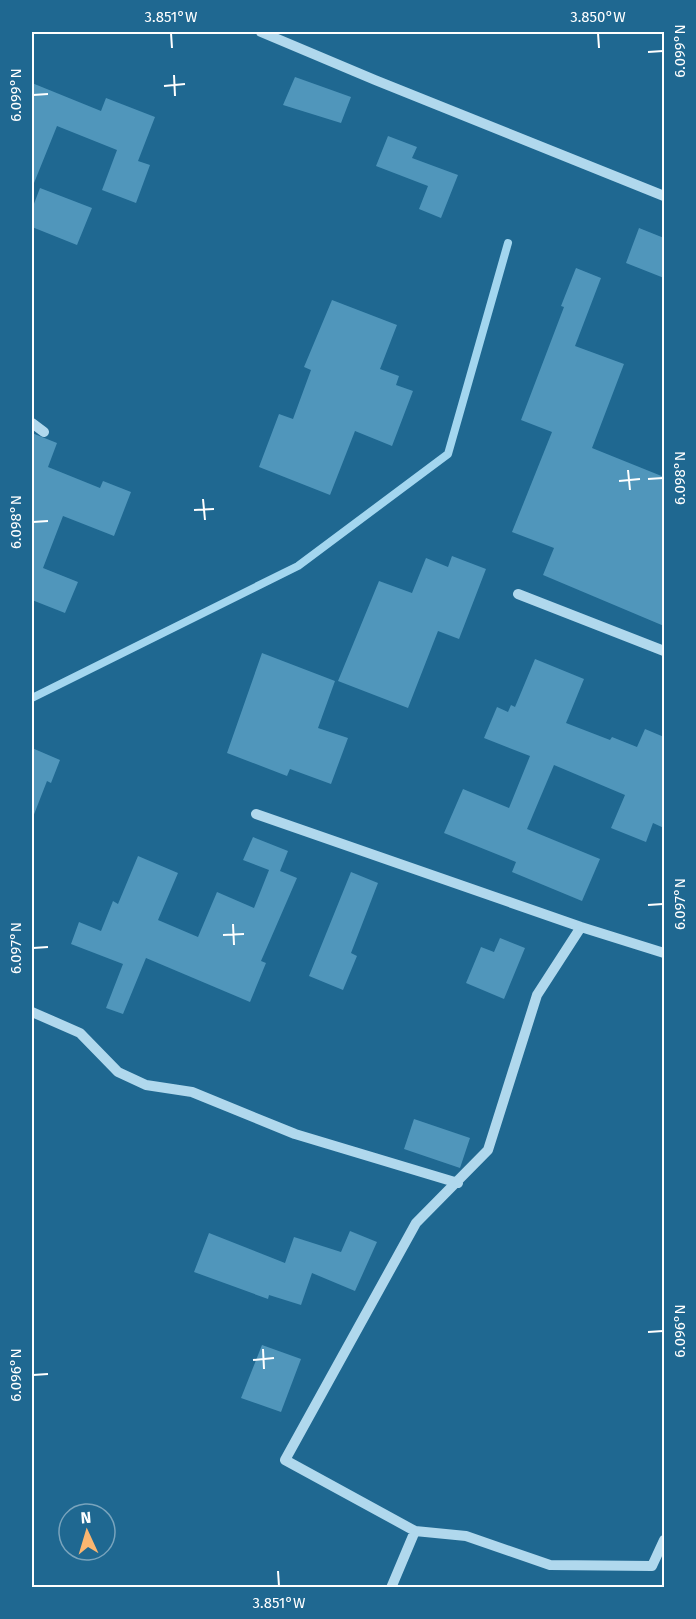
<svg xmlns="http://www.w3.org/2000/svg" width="696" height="1619" font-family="'Fira Sans',sans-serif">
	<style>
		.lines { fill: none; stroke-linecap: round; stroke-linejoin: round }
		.stream { stroke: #a3d6ef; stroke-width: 8 }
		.building { fill: #5096bb }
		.minor { stroke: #b0d8ed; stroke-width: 10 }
		.ticks { fill: none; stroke: #fff; stroke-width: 2 }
		.neatline { fill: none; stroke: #fff; stroke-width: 2 }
		.ticks-label { font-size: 15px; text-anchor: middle; fill: #fff }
	</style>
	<rect width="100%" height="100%" fill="#1f6891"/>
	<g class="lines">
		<path class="stream" d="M32,698l266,-132 150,-112 60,-211"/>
	</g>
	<path class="building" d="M295,77l56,20 -10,26 -58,-18z
		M32,83l69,28 5,-13 49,19 -17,44 12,4 -14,38 -34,-13 15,-40 -60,-24 -25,62z
		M388,136l29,11 -5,11 46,17 -17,43 -22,-9 9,-23 -52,-20z
		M40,188l52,20 -15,37 -45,-18v-18z
		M639,228l25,10v40l-38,-15z
		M576,268l25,10 -26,68 49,18 -32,84 72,29v149l-121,-51 11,-27 -42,-16 40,-100 -31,-12 43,-113 -3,-1z
		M332,300l65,25 -17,44 19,7 -3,9 17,6 -21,55 -37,-15 -25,64 -71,-28 20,-53 14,5 18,-49 -7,-3z
		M32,433l25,10 -9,24 52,21 3,-7 28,11 -17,44 -51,-20 -20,52 35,14 -13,31 -33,-13z
		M452,556l34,13 -27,70 -21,-8 -30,77 -70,-27 41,-100 33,12 14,-35 22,9z
		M262,653l73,28 -17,47 30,10 -17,46 -41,-15 -3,7 -60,-23z
		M535,659l49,20 -18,44 44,17 2,-3 25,10 8,-18 19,8v91l-11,-5 -7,19 -35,-14 14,-33 -71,-30 -27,64 73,30 -18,42 -70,-29 4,-10 -72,-29 19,-44 46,19 21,-52 -46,-18 13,-31 11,5 3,-7 4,2z
		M32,748l28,12 -9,23 -4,-2 -14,36z
		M253,837l35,14 -8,20 17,7 -36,83 5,2 -16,39 -104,-44 -23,56 -17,-6 17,-44 -52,-20 8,-22 22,9 12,-30 5,3 20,-48 40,17 -20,47 40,17 19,-45 37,16 15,-38 -26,-10z
		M351,872l27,11 -27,70 6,3 -14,34 -34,-14z
		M500,938l25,10 -21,51 -38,-16 15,-36 13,5z
		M414,1119l56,19 -10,30 -56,-19z
		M350,1231l27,11 -22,49 -43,-18 -11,32 -32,-10 -1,4 -74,-27 15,-39 76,30 9,-26 47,15z
		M262,1345l39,14 -20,53 -40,-14z"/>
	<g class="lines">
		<path class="minor" d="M261,32l114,48 289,116
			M32,423l12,9
			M518,594l146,57
			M256,814l325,113 83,26
			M581,927l-44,68 -49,155 -72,73 -131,237 130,71 51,5 84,29 102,1 12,-26
			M32,1012l48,21 38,39 28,13 46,7 103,42 163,49
			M391,1588l24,-57"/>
	</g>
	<path class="ticks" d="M171,33l1,15M598,33l1,15M648,52l15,-1M174,75l1,21M164,86l21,-2M33,95l15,-1M628,470l2,20M648,479l15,-1M619,481l21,-2M203,499l2,21M194,510l20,-1M33,522l15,-1M648,905l15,-1M233,924l1,21M223,935l21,-1M33,948l15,-1M648,1332l15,-1M263,1349l1,20M253,1360l21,-2M33,1375l15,-1M278,1571l1,15"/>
	<rect width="696" height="1619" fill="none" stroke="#1f6891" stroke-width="66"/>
	<g transform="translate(87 1532) rotate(356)"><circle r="28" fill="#1f6891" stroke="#79a4bd" stroke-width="1.5"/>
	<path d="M0-4.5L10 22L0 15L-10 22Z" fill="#fbb670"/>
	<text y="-9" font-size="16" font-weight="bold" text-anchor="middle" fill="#ffffff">N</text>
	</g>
	<rect x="33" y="33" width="630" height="1553" class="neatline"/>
	<g class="ticks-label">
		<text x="171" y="22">3.851°W</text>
		<text x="598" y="22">3.850°W</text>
		<text transform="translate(680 51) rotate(-90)" y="5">6.099°N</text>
		<text transform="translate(16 95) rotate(-90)" y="5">6.099°N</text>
		<text transform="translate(680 478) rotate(-90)" y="5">6.098°N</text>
		<text transform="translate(16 522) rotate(-90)" y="5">6.098°N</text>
		<text transform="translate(680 904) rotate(-90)" y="5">6.097°N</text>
		<text transform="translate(16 948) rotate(-90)" y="5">6.097°N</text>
		<text transform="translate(680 1331) rotate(-90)" y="5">6.096°N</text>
		<text transform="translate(16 1375) rotate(-90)" y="5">6.096°N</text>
		<text x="279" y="1608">3.851°W</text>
	</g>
</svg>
